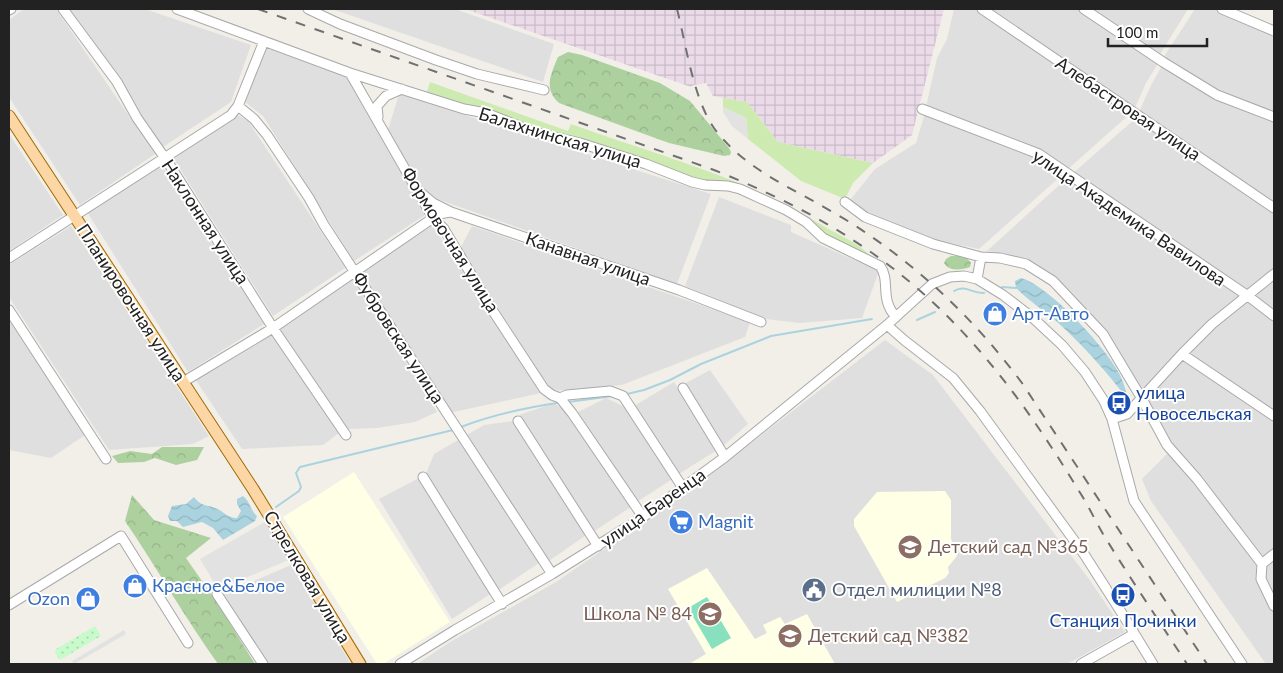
<svg xmlns="http://www.w3.org/2000/svg" width="1283" height="673" font-family="Lato,sans-serif">
	<style>
		.residential { fill: #e0dfdf }
		.industrial { fill: url(#industrial-grid) }
		.education { fill: #ffffe5 }
		.grass { fill: #cdebb0 }
		.forest { fill: url(#forest-crowns) }
		.park { fill: url(#park-dots) }
		.pitch { fill: #88e0be }
		.parking { fill: #e2e2e2 }
		.water { fill: url(#water-waves) }
		.lines { fill: none; stroke-linecap: round; stroke-linejoin: round }
		.stream { stroke: #aad3df; stroke-width: 2 }
		.minor-casing { stroke: #a9a9a9; stroke-width: 11 }
		.major-casing { stroke: #a06b00; stroke-width: 13 }
		.minor { stroke: #fff; stroke-width: 9 }
		.major { stroke: #fcd6a4; stroke-width: 11 }
		.rail { stroke: #707070; stroke-width: 2; stroke-dasharray: 10 10; stroke-linecap: butt }
		.labels { text-anchor: middle; stroke-width: 4; stroke-linejoin: round; paint-order: stroke }
		.street-label { font-size: 18px; fill: #222; stroke: #fff }
		.shop-label { font-size: 18px; fill: #366cbe; stroke: #fff; text-anchor: start }
		.transit-label { font-size: 18px; fill: #164399; stroke: #fff; text-anchor: start }
		.education-label { font-size: 18px; fill: #785e54; stroke: #fff; text-anchor: start }
		.service-label { font-size: 18px; fill: #4e5e75; stroke: #fff; text-anchor: start }
	</style>
	<defs>
		<pattern id="industrial-grid" width="8" height="8" patternUnits="userSpaceOnUse" patternTransform="scale(1.25)"><rect width="8" height="8" fill="#ebdbe8"/><path d="M0 4h8M4 0v8" fill="none" stroke="#c9bcc7"/></pattern>
		<pattern id="forest-crowns" width="20" height="18" patternUnits="userSpaceOnUse" patternTransform="scale(1.25)"><rect width="20" height="18" fill="#add19e"/><path d="M2 6a3 3 0 1 1 6 0M12 15a3 3 0 1 1 6 0" fill="none" stroke="#95b388"/></pattern>
		<pattern id="park-dots" width="8" height="8" patternUnits="userSpaceOnUse" patternTransform="scale(1.25)"><rect width="8" height="8" fill="#c8facc"/><path d="M2 2h.1M6 6h.1" fill="none" stroke="#acd6af" stroke-width="1.8" stroke-linecap="round"/></pattern>
		<pattern id="water-waves" width="16" height="10" patternUnits="userSpaceOnUse" patternTransform="scale(1.25)"><rect width="16" height="10" fill="#aad3df"/><path d="M0 5q4-4 8 0t8 0" fill="none" stroke="#92b5bf"/></pattern>
	</defs>
	<rect width="100%" height="100%" fill="#f2efe9"/>
	<path class="residential" d="M24,9h32l99,145 -75,51 -71,-108v-77z
		M70,9h75l106,36 -20,57 -68,45z
		M332,9h123l99,35 -11,38z
		M954,9h24l153,104 -64,57 -141,-63 11,-49 10,-19z
		M988,9h92l79,53 -13,21 -12,27z
		M1089,9h99l-29,47z
		M1195,9h22l57,24v81l-57,-23 -54,-33z
		M265,47l81,30 79,138 -71,46 -91,-145 -19,-15z
		M1163,64l111,56v84l-135,-92 12,-27z
		M399,94l312,100 -34,90 -254,-90 -35,-64z
		M925,113l113,45 24,17 -83,74 -43,-9 -71,-29 -15,-11 25,-31 41,-26z
		M236,114l12,7 97,147 -72,48 -101,-160z
		M1136,118l138,93v59l-26,23 -176,-119z
		M9,134l54,81 -54,36z
		M161,164l103,160 -76,48 -101,-160z
		M1067,178l177,119 -102,97 -36,-61 -51,-55 -28,-19 -40,-8z
		M719,197l72,28v7l88,39 -17,47 -62,5 -34,-4 -81,-33z
		M431,223l110,170 -92,20 -91,-143z
		M71,226l138,210 -16,8 -84,6 -100,-153v-32z
		M472,226l278,96 -5,15 -123,48 -71,6 -91,-142z
		M352,276l85,136 -22,10 -38,6 -29,1 -70,-103z
		M1274,277v36l-22,-17z
		M1248,299l26,20v93l-88,-59 28,-28z
		M9,320l76,115 -34,23 -42,-8z
		M270,332l69,101 -16,12 -81,4 -47,-70z
		M885,340l48,35 156,204 36,53 -58,32h-650l33,-22 106,-60 134,-92z
		M1183,356l91,63v131l-12,11 -92,-118 -26,-44z
		M710,370l38,54 -24,21 -40,-61z
		M674,382l43,68 -38,24 -45,-68z
		M606,398l23,11 45,69 -37,24 -59,-90z
		M554,403l15,10 62,94 -38,25 -74,-117z
		M513,421l73,114 -37,26 -84,-125 19,-11z
		M458,440l81,123 -42,28 -71,-117 8,-20z
		M1169,452l89,111v16l16,31v54h-8l-115,-163 -9,-22z
		M419,478l73,115 -40,26 -73,-120z
		M1274,557v44l-11,-21 2,-14z
		M291,565l60,99h-84l-45,-69z"/>
	<path class="industrial" d="M465,9h479l-32,126 -39,28 -95,-21 -31,-40 -34,-6 -7,-13 -12,2 -3,2z"/>
	<path class="education" d="M354,472l96,150 -67,42h-6l-94,-147z
		M945,491l6,9v39l6,17 -9,11 1,6 -4,5 -48,24 -43,-76v-7l23,-27z
		M707,568l48,71 12,-6 -4,-8 17,-8 5,7 22,-10 28,50h-146l17,-10 -38,-65z"/>
	<path class="grass" d="M430,82l138,49 3,-7c66,24 135,43 200,73 19,9 37,20 56,31 14,8 41,20 49,35l-54,-29 -51,-33 -68,-18 -277,-89z
		M723,98l24,4 31,40 95,21 -20,20 -8,16 -44,-18 -53,-42 -2,-21 -23,-11z"/>
	<path class="forest" d="M568,52l14,3 78,28 30,18 39,47 2,4 -1,3 -6,1 -55,-13 -110,-40c-16,-15 -8,-29 -1,-46z
		M951,256c9,0 15,-1 20,7l-1,4c-8,3 -21,5 -26,-4l2,-4z
		M162,447h42l-7,13 -21,5 -21,-7 -11,4 -26,1 -6,-7 18,-5 22,3z
		M132,495l22,25 57,18 -25,20 32,46 37,60h-37c-33,-46 -61,-96 -93,-143z"/>
	<path class="park" d="M95,626l6,10 -41,24 -5,-7 1,-4z"/>
	<path class="pitch" d="M707,597l24,41 -19,11 -24,-41z"/>
	<path class="parking" d="M723,107l23,11 2,21 -16,-13 -9,-14z
		M265,522l24,38 -71,29 -18,-30z
		M124,630l2,4 -52,30 -2,-3z"/>
	<path class="water" d="M1021,278c28,8 86,70 99,97 4,8 6,17 9,26 -22,-29 -47,-57 -74,-81 -13,-11 -27,-20 -39,-32l-1,-7z
		M243,496c7,5 7,14 14,20l-2,5 -32,19 -10,-12 -11,-6 -19,5 -6,-6h-7l-2,-5 4,-10 14,-2 8,-7c8,10 11,7 21,11 9,3 12,10 22,10l4,-7 -4,-7v-5z"/>
	<g class="lines">
		<path class="stream" d="M1002,287l14,1
			M954,291c12,-7 18,3 30,2
			M917,320l18,-8
			M627,394l17,-4 26,-10 31,-16 70,-28 101,-17
			M568,402l45,-6
			M461,427c31,-12 63,-19 96,-24
			M276,507l23,-16 2,-4 -5,-14 4,-6 153,-37"/>
		<defs>
			<path id="minor" d="M63,9l54,73 20,36 32,46 104,164 73,107
				M177,9l173,64 114,36 22,4 48,19 46,11 66,21 46,18 13,3 23,1 12,3 46,21 20,12 17,16 57,28c11,15 -1,33 16,51
				M308,9l32,15 96,36 41,14 67,16
				M982,9l292,199
				M1084,9l79,53 54,33 57,22
				M1222,9l52,22
				M9,10l2,-1
				M350,73l83,145 11,11 49,82 51,78 8,6 8,3 12,15 71,104
				M238,106l16,13 13,16 42,63 15,27 228,349
				M922,109l117,45 209,142 26,20
				M378,117l-1,-11 9,-10 16,-7
				M421,193l12,10 18,9 228,78 82,32
				M845,202l20,15 68,27 48,13 19,1 26,6 27,17 50,53 39,65 25,46 30,34 65,85 -1,15 13,27
				M9,258l222,-143 7,-9 26,-65
				M977,279l4,-22
				M9,310l97,149
				M887,325l17,15 49,38 27,33 104,143 39,61 30,49
				M1182,354l92,62
				M183,382l90,-54 160,-110 6,-4 11,-2
				M683,388l42,69
				M560,398l7,-3 43,-4 13,5 60,92
				M1112,419l15,-5 55,-60 30,-30 62,-50
				M518,421l80,125
				M423,477l79,127
				M1262,564l12,-10
				M217,594l46,70
				M9,605l112,-69 67,107
				M400,664l55,-34 97,-56 91,-57 82,-60 162,-132 45,-41 18,-7 14,-1 13,3 26,16 30,23 29,27 23,27 19,29 8,18 22,82 108,163
				M1081,664l53,-30"/>
			<path id="major" d="M9,116l244,373 107,175"/>
		</defs>
		<use href="#minor" class="minor-casing"/>
		<use href="#major" class="major-casing"/>
		<use href="#minor" class="minor"/>
		<use href="#major" class="major"/>
		<path class="rail" d="M258,9l456,161c75,30 142,65 204,119 66,57 116,128 161,202 9,14 16,29 24,43 27,44 56,87 84,130
			M677,9c9,35 16,89 37,119 31,42 77,59 120,85 11,6 22,13 32,20 60,40 113,92 156,150l185,281"/>
	</g>
	<defs>
		<symbol id="shop-disc" viewBox="-11 -11 22 22"><circle r="9.5" fill="#3f7fe0" stroke="#fff"/><path d="M-5-2.5h2.3a2.7 3.5 0 0 1 5.4 0H5L5.5 6h-11ZM-1.5-2.5h3a1.5 2.3 0 0 0-3 0Z" fill="#fff"/></symbol>
		<symbol id="bus-disc" viewBox="-11 -11 22 22"><circle r="9.5" fill="#1a4fb4" stroke="#fff"/><path d="M-5-6H5V4H4V6H2V4H-2V6H-4V4H-5ZM-3.5-4V0h7V-4ZM-3.5 1.2v1.5H-2V1.2ZM2 1.2v1.5H3.5V1.2Z" fill="#fff"/></symbol>
		<symbol id="supermarket-disc" viewBox="-11 -11 22 22"><circle r="9.5" fill="#3f7fe0" stroke="#fff"/><path d="M-6-5.5h2.5l.6 2H6L4.5 2H-2.5L-4.4-4H-6ZM-1.5 3.2a1.3 1.3 0 1 0 .1 0ZM3 3.2a1.3 1.3 0 1 0 .1 0Z" fill="#fff"/></symbol>
		<symbol id="school-disc" viewBox="-11 -11 22 22"><circle r="9.5" fill="#8d6e63" stroke="#fff"/><path d="M0-5L7-2L0 1L-7-2ZM-4 1L0 2.5L4 1V4Q0 6-4 4Z" fill="#fff"/></symbol>
		<symbol id="civic-disc" viewBox="-11 -11 22 22"><circle r="9.5" fill="#5c6f8a" stroke="#fff"/><path d="M-.6-6.5H3V-4.5H.6V-3L4-1V1h2V6H-6V1h2V-1L-.6-3ZM-1.2 2.5V6h2.4V2.5Z" fill="#fff"/></symbol>
	</defs>
	<g fill-rule="evenodd">
		<use href="#shop-disc" x="981" y="300" width="28" height="28"/>
		<use href="#bus-disc" x="1105" y="389" width="28" height="28"/>
		<use href="#supermarket-disc" x="667" y="508" width="28" height="28"/>
		<use href="#school-disc" x="896" y="533" width="28" height="28"/>
		<use href="#shop-disc" x="121" y="572" width="28" height="28"/>
		<use href="#civic-disc" x="800" y="576" width="28" height="28"/>
		<use href="#bus-disc" x="1109" y="581" width="28" height="28"/>
		<use href="#shop-disc" x="74" y="585" width="28" height="28"/>
		<use href="#school-disc" x="696" y="600" width="28" height="28"/>
		<use href="#school-disc" x="776" y="622" width="28" height="28"/>
	</g>
	<g class="labels">
		<g class="street-label">
			<text transform="translate(1128 109) rotate(34)" y="6">Алебастровая улица</text>
			<text transform="translate(560 138) rotate(17)" y="6">Балахнинская улица</text>
			<text transform="translate(1129 218) rotate(34)" y="6">улица Академика Вавилова</text>
			<text transform="translate(205 222) rotate(57)" y="6">Наклонная улица</text>
			<text transform="translate(450 240) rotate(58)" y="6">Формовочная улица</text>
			<text transform="translate(588 259) rotate(19)" y="6">Канавная улица</text>
			<text transform="translate(131 303) rotate(57)" y="6">Планировочная улица</text>
			<text transform="translate(398 338) rotate(57)" y="6">Фубровская улица</text>
			<text transform="translate(653 508) rotate(-35)" y="6">улица Баренца</text>
			<text transform="translate(307 577) rotate(59)" y="6">Стрелковая улица</text>
		</g>
		<g class="shop-label">
			<text x="1012" y="320">Арт-Авто</text>
			<text x="698" y="528">Magnit</text>
			<text x="152" y="592">Красное&amp;Белое</text>
			<text x="70" y="605" text-anchor="end">Ozon</text>
		</g>
		<g class="transit-label">
			<text x="1136" y="399">улица<tspan x="1136" dy="21">Новосельская</tspan></text>
			<text x="1123" y="627" text-anchor="middle">Станция Починки</text>
		</g>
		<g class="education-label">
			<text x="928" y="553">Детский сад №365</text>
			<text x="692" y="620" text-anchor="end">Школа № 84</text>
			<text x="808" y="642">Детский сад №382</text>
		</g>
		<g class="service-label">
			<text x="832" y="596">Отдел милиции №8</text>
		</g>
	</g>
	<rect width="1283" height="673" fill="none" stroke="#222222" stroke-width="20"/>
	<path d="M1108 38v8h99v-8" fill="none" stroke="#222222" stroke-width="2.5"/>
	<text x="1116" y="38" font-size="15" fill="#222222" stroke="#ffffff" stroke-width="4" paint-order="stroke">100 m</text>
</svg>
